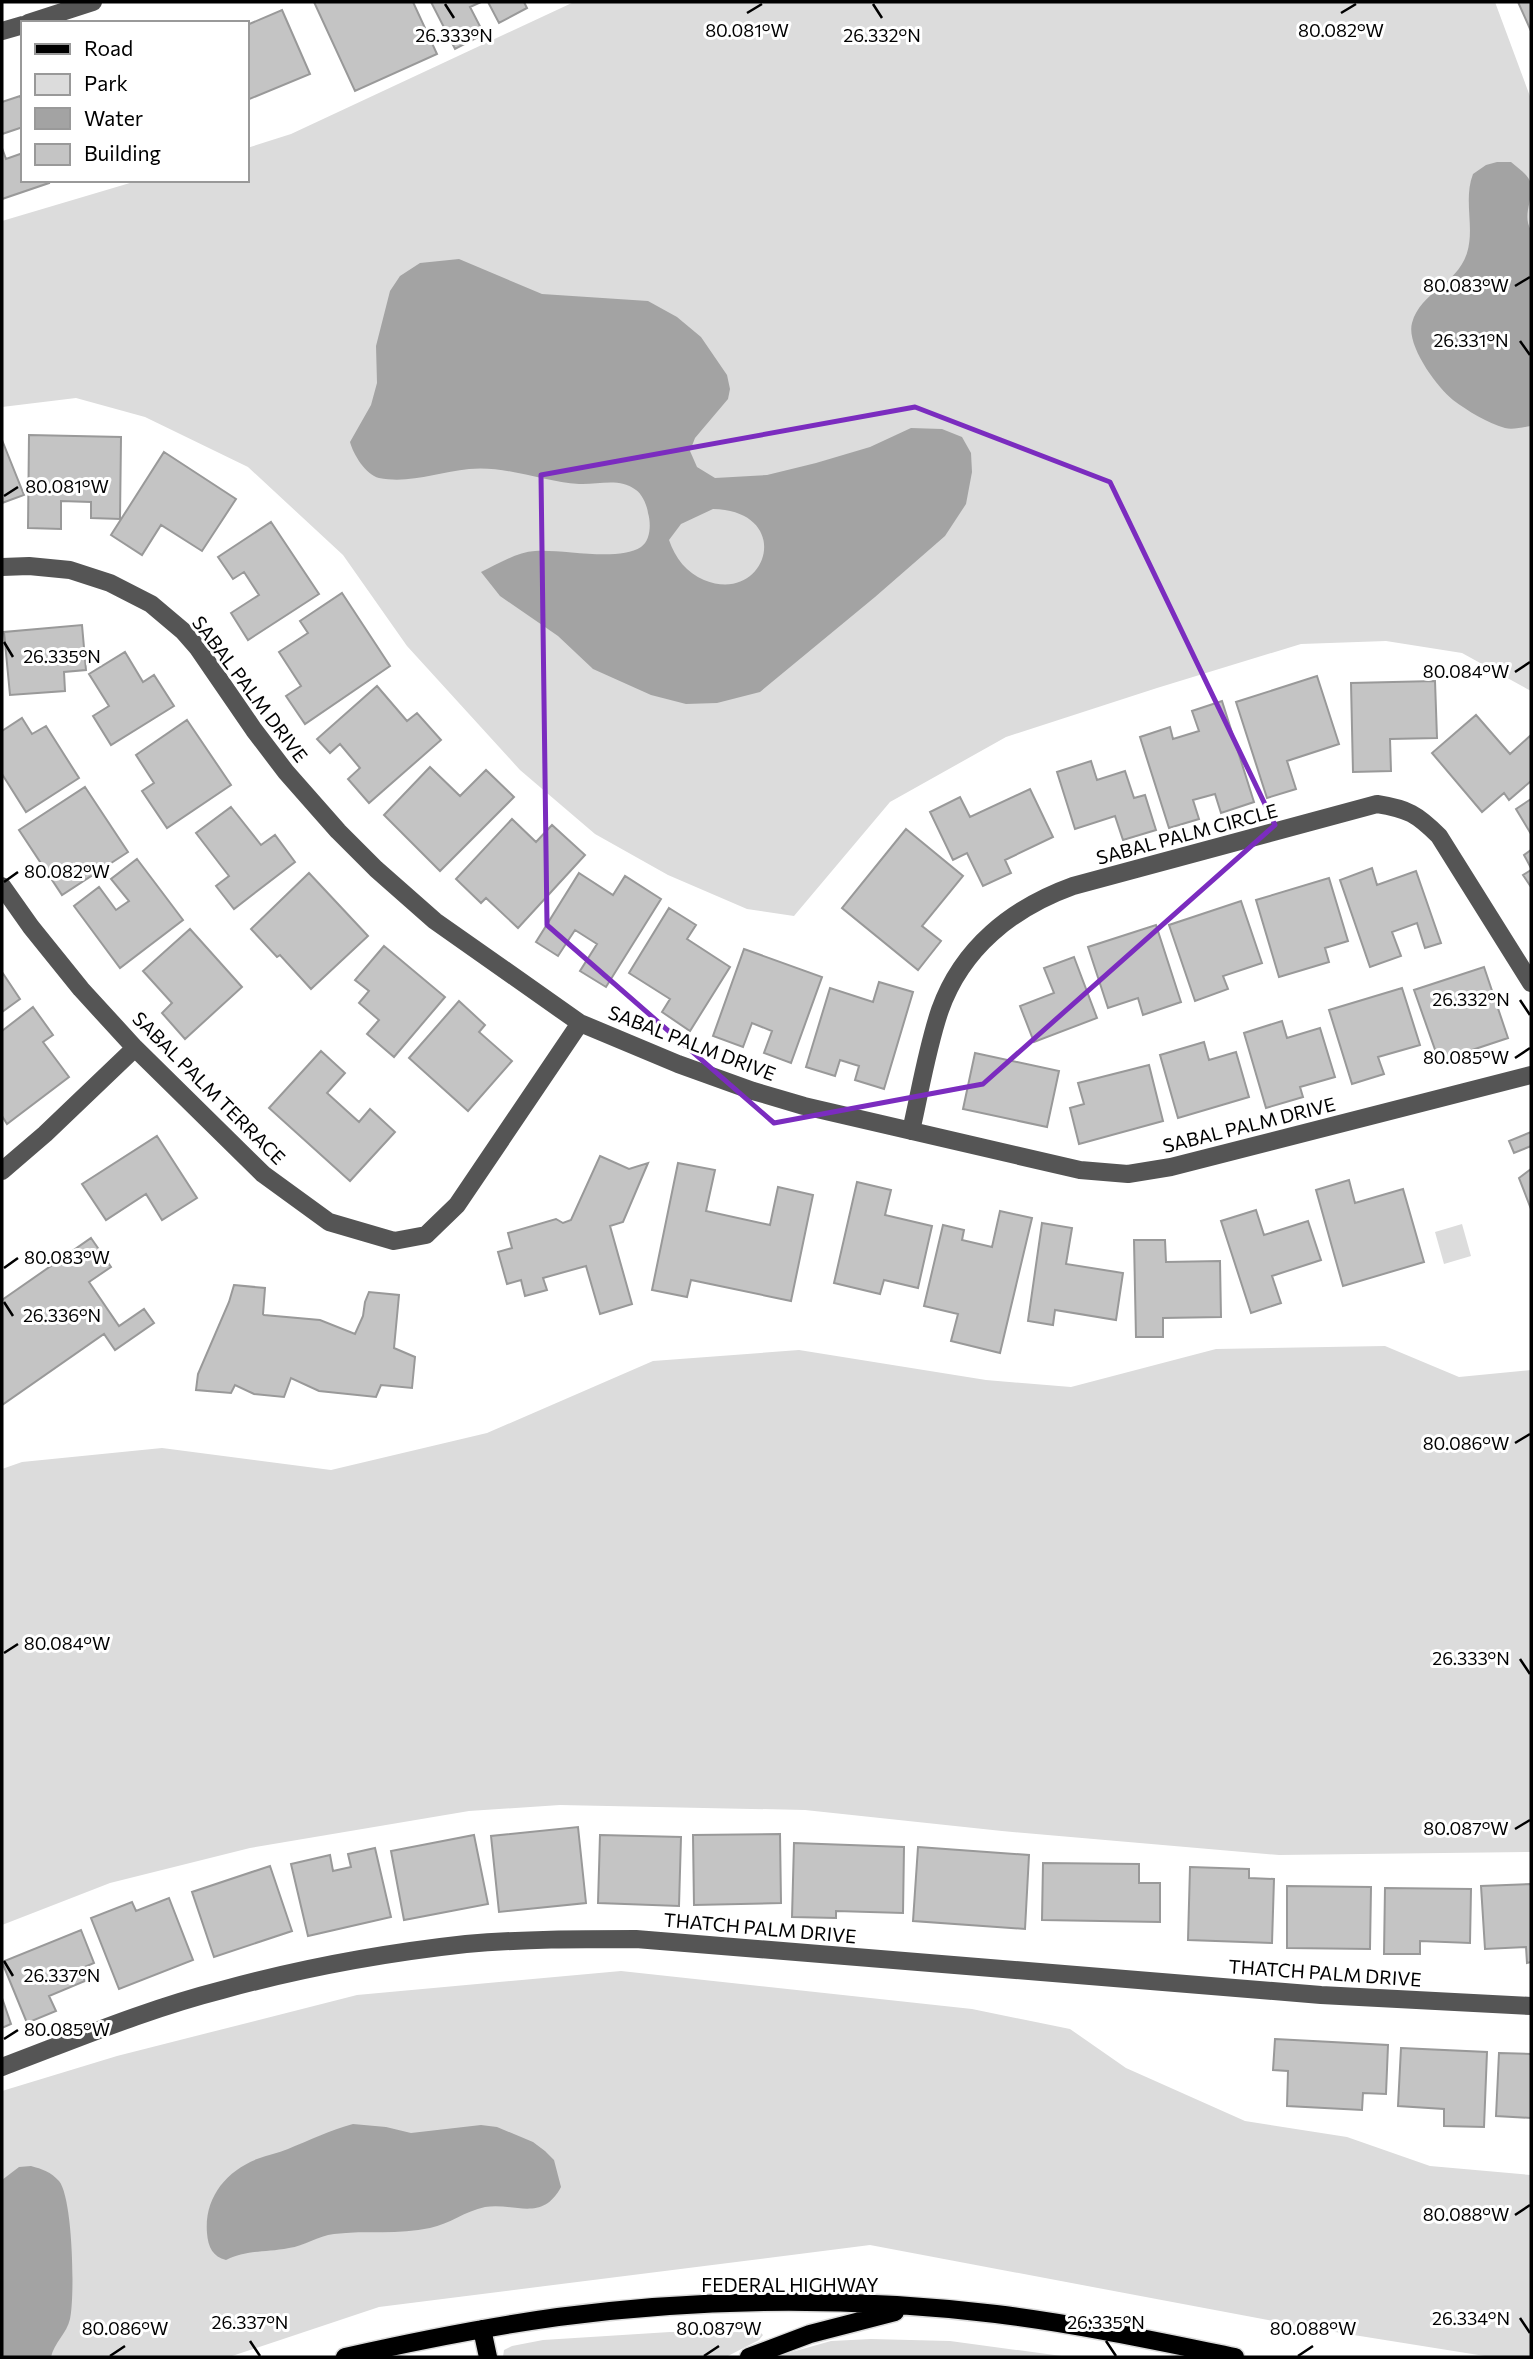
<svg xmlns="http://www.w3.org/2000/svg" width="1533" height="2359" font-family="Commissioner,sans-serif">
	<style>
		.green { fill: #dcdcdc }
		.water { fill: #a3a3a3; fill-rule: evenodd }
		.building { fill: #c4c4c4; stroke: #999; stroke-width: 2 }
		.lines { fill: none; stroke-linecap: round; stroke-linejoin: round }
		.major-casing { stroke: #dbdbdb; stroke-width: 21 }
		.minor { stroke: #555; stroke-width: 18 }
		.major { stroke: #000; stroke-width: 18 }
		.marked { fill: none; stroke: #7b2cbf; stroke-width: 5; stroke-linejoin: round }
		.ticks { fill: none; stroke: #000; stroke-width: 2.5 }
		.labels { text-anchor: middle; stroke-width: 6; stroke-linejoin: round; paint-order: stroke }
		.street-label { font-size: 19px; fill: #000; stroke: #fff }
		.ticks-label { font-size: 18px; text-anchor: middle; fill: #000; stroke: #fff; stroke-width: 6; stroke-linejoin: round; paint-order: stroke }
	</style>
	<rect width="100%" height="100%" fill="#fff"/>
	<path class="green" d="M574,2h921l36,97v592l-69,-38 -76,-12 -85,3 -144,44 -151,49 -116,65 -96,114 -47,-7 -79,-34 -73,-41 -75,-64 -113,-124 -64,-91 -95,-88 -103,-50 -69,-19 -74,9v-186l138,-41h107v-32l44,-14z
		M1462,1224l9,32 -27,8 -9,-32z
		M1385,1346l74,31 72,-7v482l-252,3 -277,-24 -197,-21 -245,-5 -91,6 -219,37 -140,35 -108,42v-456l20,-7 140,-14 169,22 156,-37 166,-72 146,-11 187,30 85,7 145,-38z
		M621,1971l351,38 98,20 56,39 119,53 102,16 83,29 101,9v182h-40l-181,-29 -440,-83 -491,62 -150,50h-227v-266l115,-35 240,-61z
		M670,2332h90l3,3 -4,5 -33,17h-223l1,-7 8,-4 31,-6z
		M871,2339l79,2 119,16h-295l57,-16z"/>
	<path class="water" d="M1497,162h14c7,6 18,13 20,22 2,16 -9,32 0,46v196c-8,1 -18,4 -26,2 -18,-5 -37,-17 -52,-28 -17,-14 -47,-55 -41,-77 9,-32 45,-38 55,-70 8,-26 -4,-53 6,-79l13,-9z
		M459,259l83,35 106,7 29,16 24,20 26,38 3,14 -2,10 -33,39 -5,13 7,16 18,11 52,-3 49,-12 54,-16 41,-19 31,1 20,8 9,16 1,19 -6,32 -21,32 -70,61 -115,95 -43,11 -31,1 -35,-9 -58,-26 -35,-33 -58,-40 -19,-24c17,-8 36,-20 54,-21 28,-2 83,11 106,-4 10,-7 10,-24 7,-34 -1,-8 -6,-19 -12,-23 -17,-13 -38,-5 -57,-6 -36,-2 -74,-19 -110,-15 -31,3 -59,15 -90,9 -13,-3 -26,-24 -29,-36l21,-37 6,-22 -1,-37 14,-55 10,-15 20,-13zM713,509c83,2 54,97 -9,71 -17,-7 -29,-22 -35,-40l12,-16z
		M353,2124l33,3 25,6 70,-8 16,2 36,15 12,9 9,9 7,27c-19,36 -47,15 -76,20 -20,4 -35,17 -55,21 -31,7 -64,2 -96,6 -16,2 -30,12 -45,14 -25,5 -39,1 -63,12 -13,-3 -18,-13 -19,-27 -3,-35 19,-62 50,-74 11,-4 21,-6 31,-10 22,-9 42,-19 65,-25z
		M31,2166c11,3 20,6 28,15 14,17 16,115 11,138 -3,14 -16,24 -19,38h-49v-177l17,-13z"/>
	<path class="building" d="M314,2h99l24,52 -82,37z
		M431,2h50l-11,5 14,27 -29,15z
		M488,2h36l3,6 -28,15z
		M1518,2h13v29z
		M282,10l28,64 -63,26v-75z
		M20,96l3,7v24l-21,7v-32z
		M2,148l4,11 17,-6v27h25l1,3 -47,16z
		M29,435l92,2 -1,82 -29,-1v-16l-30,-1v28l-33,-1z
		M2,440l22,55 -22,8z
		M164,452l72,47 -34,52 -41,-26 -19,30 -31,-20z
		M271,522l48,72 -71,46 -17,-27 28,-18 -15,-23 -11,7 -15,-22z
		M342,593l48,73 -85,58 -19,-28 15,-10 -22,-34 29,-19 -8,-12z
		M82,625l4,45 -22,2 1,19 -55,4 -6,-63z
		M125,652l18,30 11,-7 20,31 -63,39 -18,-29 16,-10 -20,-32z
		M1317,676l22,68 -52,17 9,28 -29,9 -31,-96z
		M1435,681l2,57 -47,1 1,32 -38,1 -2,-89z
		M377,686l30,35 10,-8 24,27 -72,63 -21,-24 12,-11 -20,-24 -10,9 -13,-14z
		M1222,701l32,101 -33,11 -6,-19 -22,6 6,19 -30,9 -29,-91 30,-10 3,12 26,-8 -7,-20z
		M1476,715l34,39 21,-19v46l-22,19 -5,-7 -22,19 -50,-59z
		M22,718l10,16 14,-8 33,52 -53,34 -24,-38v-43z
		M187,720l44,65 -64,43 -25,-37 12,-8 -18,-28z
		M1091,761l6,19 28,-9 9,27 11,-3 11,35 -33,10 -8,-24 -40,13 -18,-57z
		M430,767l30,29 26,-26 28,27 -74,74 -56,-56z
		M85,787l43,65 -66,43 -43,-65z
		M1030,789l23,48 -48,23 6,13 -28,13 -16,-33 -14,7 -23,-48 30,-15 10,20z
		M1531,799v35l-15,-25z
		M231,807l30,38 14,-10 20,27 -61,47 -18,-23 13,-10 -33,-43z
		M512,819l24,23 16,-17 33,30 -67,73 -32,-30 -5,5 -25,-24z
		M906,829l57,47 -41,50 19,15 -23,29 -76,-62z
		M1531,850v18l-7,-13z
		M137,859l46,61 -63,48 -46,-62 25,-19 17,23 13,-9 -18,-22z
		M1372,868l5,17 39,-14 25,72 -16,5 -8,-25 -25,9 9,24 -31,11 -30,-87z
		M1531,870v17l-8,-12z
		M309,873l59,63 -57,53 -31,-34 -3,2 -26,-28z
		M579,873l34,22 12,-19 36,23 -55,88 -26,-16 17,-27 -22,-14 -17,26 -22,-14z
		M1329,878l19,63 -23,7 4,14 -50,15 -23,-77z
		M1241,901l21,62 -39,13 5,13 -33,12 -26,-76z
		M669,908l27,17 -9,14 43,28 -40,64 -28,-19 8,-13 -41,-26z
		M1156,925l25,77 -38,13 -5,-17 -30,10 -20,-61z
		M190,929l52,58 -57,52 -23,-26 10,-10 -29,-32z
		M384,946l61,51 -51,60 -27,-23 12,-14 -20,-17 10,-12 -14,-11z
		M744,949l78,28 -31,86 -27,-10 8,-22 -20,-8 -9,24 -30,-11z
		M1074,957l23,61 -63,24 -14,-36 34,-13 -10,-25z
		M1484,967l24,71 -69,23 -25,-71z
		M2,972l18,27 -18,13z
		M879,982l34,10 -29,97 -29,-9 4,-14 -19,-6 -5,16 -29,-9 24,-79 43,14z
		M1402,988l18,57 -42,12 6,17 -32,10 -23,-74z
		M459,1001l26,24 -6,7 33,29 -44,50 -59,-53z
		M33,1007l20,28 -10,7 26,35 -62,47 -5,-8v-85z
		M1282,1021l5,17 33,-10 15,49 -35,10 3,10 -37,11 -22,-75z
		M1204,1042l5,18 27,-8 13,45 -71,21 -18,-63z
		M321,1051l24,22 -18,20 32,29 11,-13 25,23 -45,49 -81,-73z
		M975,1053l84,18 -12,56 -84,-18z
		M1149,1065l14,56 -84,23 -9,-36 14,-4 -6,-21z
		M1531,1132v14l-17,7 -5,-12z
		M157,1136l40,62 -35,22 -16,-26 -40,26 -24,-36z
		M600,1156l29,13 19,-6 -25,59 -13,4 22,78 -32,10 -14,-48 -43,12 4,12 -22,6 -4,-16 -14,4 -9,-32 14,-4 -4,-15 48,-14 7,4 8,-3z
		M678,1163l37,7 -9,41 64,14 8,-38 35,8 -22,106 -100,-21 -4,17 -35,-7z
		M1531,1169v40l-12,-31z
		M1349,1180l6,23 48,-14 21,73 -81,24 -27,-96z
		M857,1182l34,8 -6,25 47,11 -14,62 -34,-8 -4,14 -46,-11z
		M1256,1210l8,25 44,-14 13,39 -49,16 9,27 -30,10 -30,-92z
		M1000,1211l32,7 -32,135 -49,-12 7,-27 -34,-8 19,-81 21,5 -2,10 30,7z
		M1042,1223l30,5 -6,36 57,9 -7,47 -61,-10 -2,15 -25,-4z
		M91,1238l20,29 -22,15 30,44 25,-17 10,14 -39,27 -11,-16 -102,71v-105z
		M1134,1240h31l1,22 54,-1 1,56 -58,1v19h-27z
		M234,1285l31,3 -2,26 1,1 56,5 35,14 8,-18 2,-14 4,-10 30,3 -5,53 21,9 -3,31 -31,-3 -5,12 -57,-6 -28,-13 -7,19 -30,-3 -19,-9 -4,8 -35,-3 2,-16 31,-72z
		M578,1827l8,76 -87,9 -8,-76z
		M780,1834l1,69 -87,2 -1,-70z
		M474,1835l14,69 -84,16 -13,-69z
		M600,1835l81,2 -2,69 -81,-3z
		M794,1843l110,4 -1,66 -67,-2v7l-44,-1z
		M918,1847l111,8 -4,74 -112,-8z
		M375,1848l16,69 -83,19 -17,-72 39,-9 3,16 18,-4 -3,-13z
		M1043,1863l96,1v19h21v39l-118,-2z
		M270,1866l22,65 -78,26 -22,-65z
		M1190,1867l59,2v9l25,1 -2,64 -84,-3z
		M1531,1884v78l-4,1 -1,-16 -41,2 -4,-63z
		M1287,1886l84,1 -1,62 -83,-1z
		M1385,1888l86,1 -1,54 -50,-2v13h-36z
		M169,1898l24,62 -74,29 -28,-71 41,-16 4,9z
		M81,1930l13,33 -14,6 5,12 -36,15 7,15 -29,12 -25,-61z
		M2,1998l9,26 -9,4z
		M1275,2039l113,6 -2,49 -23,-1 -1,17 -75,-4 1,-35 -15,-1z
		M1401,2048l86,4 -3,75 -40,-1v-17l-46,-3z
		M1499,2053l32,1v64l-35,-2z"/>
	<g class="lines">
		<defs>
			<path id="major" d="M482,2329l6,28
				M345,2357c71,-16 141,-30 213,-40 144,-19 294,-20 438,-3 81,10 160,27 239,43
				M749,2357l61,-23 85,-22"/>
		</defs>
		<use href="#major" class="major-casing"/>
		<path class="minor" d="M28,23l65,-21
			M2,31l21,-6
			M2,567l27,-1 41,4 40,13 41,21 32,27 14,16 57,83 32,42 52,59 38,38 59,52 145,102 98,41 75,27 51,15 276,64 48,4 43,-7 360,-92
			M2,886l29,41 50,62 54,59 128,126 66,48 65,19 32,-6 31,-30 123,-182
			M911,1131c9,-39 16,-83 29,-121 22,-62 72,-102 133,-124l304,-82c31,5 40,10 62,32l92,147
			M2,1171l43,-37 90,-86
			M2,2067c72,-27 145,-58 220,-77 80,-22 162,-37 244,-46 57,-5 113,-5 170,-5l685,56 210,11"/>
		<use href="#major" class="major"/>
	</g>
	<path class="marked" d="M915,407l195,75 165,343 -292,259 -209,39 -227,-198 -6,-450z"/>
	<path class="ticks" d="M445,4l9,14M873,4l9,14M747,13l15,-9M1341,13l15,-9M1515,286l15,-9M1520,341l10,14M4,496l14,-9M4,642l9,15M1515,672l15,-10M4,882l14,-10M1520,1000l10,15M1515,1058l15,-10M4,1268l14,-10M4,1302l9,14M1515,1443l15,-9M4,1653l14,-9M1520,1659l10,15M1515,1829l15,-9M4,1961l9,15M4,2039l14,-9M1515,2215l15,-10M1520,2318l10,15M250,2341l10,15M1106,2341l10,15M110,2356l15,-10M704,2356l15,-10M1298,2356l15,-10"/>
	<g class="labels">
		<g class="street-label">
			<text transform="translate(250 689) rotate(53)" y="7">SABAL PALM DRIVE</text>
			<text transform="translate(1187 834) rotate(-15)" y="7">SABAL PALM CIRCLE</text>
			<text transform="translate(692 1043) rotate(21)" y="7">SABAL PALM DRIVE</text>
			<text transform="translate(209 1088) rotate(45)" y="7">SABAL PALM TERRACE</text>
			<text transform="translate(1249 1125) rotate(-14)" y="7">SABAL PALM DRIVE</text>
			<text transform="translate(760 1928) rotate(5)" y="7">THATCH PALM DRIVE</text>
			<text transform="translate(1325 1973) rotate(4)" y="7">THATCH PALM DRIVE</text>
			<text x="790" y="2292">FEDERAL HIGHWAY</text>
		</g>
	</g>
	<g class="ticks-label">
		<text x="747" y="37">80.081°W</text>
		<text x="1341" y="37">80.082°W</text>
		<text x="454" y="42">26.333°N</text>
		<text x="882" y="42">26.332°N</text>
		<text x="1466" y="292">80.083°W</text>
		<text x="1471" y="347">26.331°N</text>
		<text x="67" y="493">80.081°W</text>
		<text x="62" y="663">26.335°N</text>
		<text x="1466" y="678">80.084°W</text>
		<text x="67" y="878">80.082°W</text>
		<text x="1471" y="1006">26.332°N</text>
		<text x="1466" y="1064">80.085°W</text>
		<text x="67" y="1264">80.083°W</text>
		<text x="62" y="1322">26.336°N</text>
		<text x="1466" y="1450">80.086°W</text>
		<text x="67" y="1650">80.084°W</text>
		<text x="1471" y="1665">26.333°N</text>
		<text x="1466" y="1835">80.087°W</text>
		<text x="62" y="1982">26.337°N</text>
		<text x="67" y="2036">80.085°W</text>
		<text x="1466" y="2221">80.088°W</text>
		<text x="1471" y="2325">26.334°N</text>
		<text x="250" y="2329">26.337°N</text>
		<text x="1106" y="2329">26.335°N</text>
		<text x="125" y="2335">80.086°W</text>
		<text x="719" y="2335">80.087°W</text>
		<text x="1313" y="2335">80.088°W</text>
	</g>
	<rect width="1533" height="2359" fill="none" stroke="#000000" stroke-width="7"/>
	<rect x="21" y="21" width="228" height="161" fill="#ffffff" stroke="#999999" stroke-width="2"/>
	<rect x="35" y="44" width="35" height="10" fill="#000000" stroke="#999999" stroke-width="2"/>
	<text x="84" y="56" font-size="21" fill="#000000">Road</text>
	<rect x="35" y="74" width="35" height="21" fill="#dcdcdc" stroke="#999999" stroke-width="2"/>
	<text x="84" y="91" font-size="21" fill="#000000">Park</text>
	<rect x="35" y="108" width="35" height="21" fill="#a3a3a3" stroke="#999999" stroke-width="2"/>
	<text x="84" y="126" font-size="21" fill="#000000">Water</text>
	<rect x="35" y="144" width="35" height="21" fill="#c4c4c4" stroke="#999999" stroke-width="2"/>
	<text x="84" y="161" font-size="21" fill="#000000">Building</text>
</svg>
